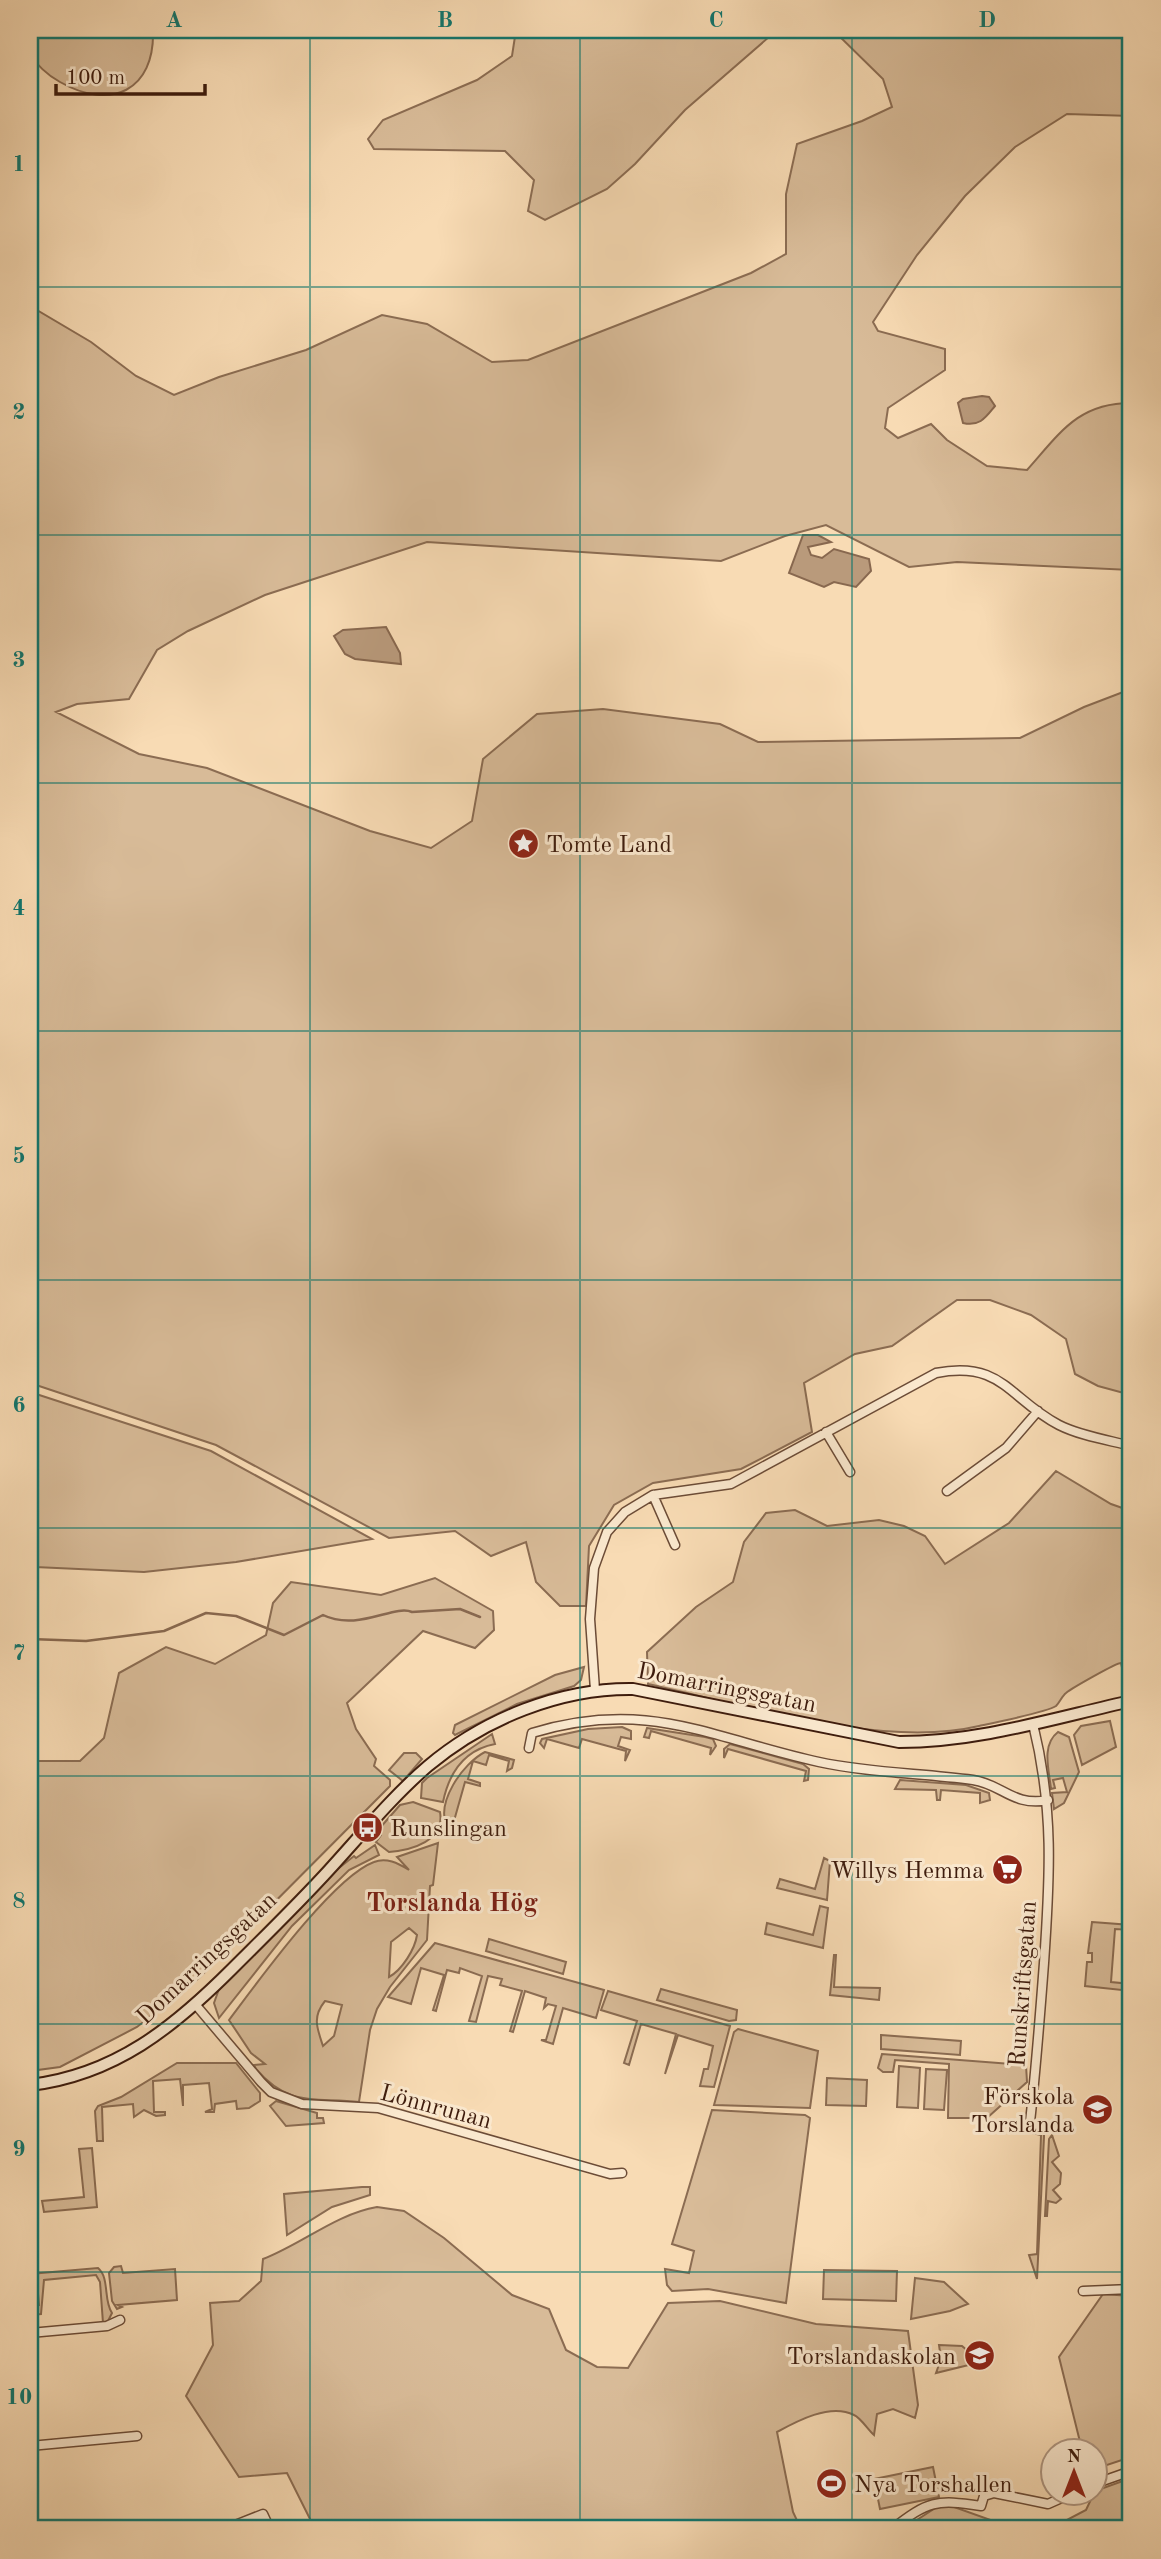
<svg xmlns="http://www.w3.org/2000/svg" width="1161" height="2559" font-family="'Old Standard TT',serif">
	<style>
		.green { fill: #d8bb98; stroke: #8b6c52; stroke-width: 2; fill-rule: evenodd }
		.water { fill: #b99a7b; stroke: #88684f; stroke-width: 2 }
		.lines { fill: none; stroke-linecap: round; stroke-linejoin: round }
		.stream { stroke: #88684f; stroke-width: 2.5 }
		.street-casing { stroke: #6c4c37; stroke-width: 11 }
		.secondary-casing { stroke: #3e1c0d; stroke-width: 14 }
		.street { stroke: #fae8ce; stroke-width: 8 }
		.secondary { stroke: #fae8ce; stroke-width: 10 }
		.grid { fill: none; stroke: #0f766e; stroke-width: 2; stroke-opacity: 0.55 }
		.labels { text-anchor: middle; stroke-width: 6; stroke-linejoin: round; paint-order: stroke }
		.poi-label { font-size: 24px; fill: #3e1c0d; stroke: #fae8ce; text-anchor: start }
		.street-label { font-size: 24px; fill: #3e1c0d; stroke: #fae8ce }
		.neighbourhood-label { font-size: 26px; font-weight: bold; fill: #7a1f14; stroke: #fae8ce }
		.neatline { fill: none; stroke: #0f766e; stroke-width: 2.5 }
		.grid-label { font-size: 23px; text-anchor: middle; font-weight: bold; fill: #0f766e }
	</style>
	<rect width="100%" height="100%" fill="#f8dbb4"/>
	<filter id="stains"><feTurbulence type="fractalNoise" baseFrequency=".00286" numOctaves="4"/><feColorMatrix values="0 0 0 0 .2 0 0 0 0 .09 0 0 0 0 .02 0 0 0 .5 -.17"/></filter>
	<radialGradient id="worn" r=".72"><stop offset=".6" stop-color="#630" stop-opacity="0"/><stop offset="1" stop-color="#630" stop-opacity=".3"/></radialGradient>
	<path class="green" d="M30,30h123c2,61 -42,81 -93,52 -11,-6 -26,-18 -30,-31 -2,-5 0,-15 0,-21z
		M516,30h261l-92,80 -50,54 -28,25 -62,31 -17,-9 6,-31 -29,-29 -131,-2 -6,-10 15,-19 94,-40 35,-24z
		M833,30h298v86l-64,-2 -52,33 -50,49 -48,59 -44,67 5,9 67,18v21l-57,38 -3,20 13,10 33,-14 16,16 40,26 40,4c33,-37 51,-67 104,-67v167l-174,-8 -48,5 -83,-42 -41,11 -64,25 -294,-19 -162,53 -77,36 -31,19 -28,49 -52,5 -21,8 83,42 68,14 163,63 61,17 41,-27 11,-62 54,-45 66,-5 117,15 38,18 262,-4 64,-31 47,-18v706l-33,-9 -23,-12 -9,-35 -35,-24 -41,-15h-33l-65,46 -37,8 -51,29 8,49 -71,37 -88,14 -39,22 -25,41 -3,60h-26l-24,-24 -10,-40 -35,14 -36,-25 -66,7 -173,-93 -186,-62v-1077l61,36 45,34 38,19 45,-18 87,-27 76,-35 45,9 65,38 36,-2 223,-87 35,-19v-60l11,-50 65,-23 30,-14 -9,-28z
		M30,1392l181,59 161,88 -136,23 -92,10 -109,-5 -5,-4z
		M1056,1471l55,33 20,7v168l-8,-7 -2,-9c-5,0 -49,25 -55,30 -4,3 -6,9 -10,13 -9,6 -63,17 -77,20 -96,23 -235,-21 -331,-42l-1,-32 49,-45 37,-25 11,-40 22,-29 29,-3 32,16 52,-6 25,6 21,10 20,28 64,-41z
		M435,1578l58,33 1,19 -19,18 -52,-17 -76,72 9,26 20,30 -2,7 16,14v6l-191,192 -62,49 -77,40 -30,4v-310h50l24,-23 15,-65 47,-26 49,17 51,-29 7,-32 18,-21 90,13z
		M584,1667l-3,13 -7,6 -57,18 -62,31 -2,-2 2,-8 100,-50z
		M1110,1721l6,26 -34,18 -8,-30 7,-9z
		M622,1727l9,4v8l-10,-2 -3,9 12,4 -5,11 1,-10 -44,-12 -3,9 -32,-9 -3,9 -4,-5 2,-4 46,-10z
		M647,1728l58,9 8,2 3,7 -6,9 1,-7 -60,-17 -2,7 -5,-1z
		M1058,1732l11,5 10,35 -15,31 -10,6 -2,-16 15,-1 -4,-14 -10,2 2,8 -4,1c-2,-19 -10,-44 7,-57z
		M492,1734l3,10c-31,6 -46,29 -52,58l-22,-4 1,-15 5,-5z
		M730,1744l73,20 6,5 -1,11 -4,1 2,-10 -78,-22 -4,9v-9z
		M485,1752l29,8 -2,8 -5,3 2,-10 -20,-6 -3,10 -13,-4 -5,18 12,4v3l-15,-4 -13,46h-4c-14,-24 15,-65 37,-76z
		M404,1753h12l6,6 -19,22 -14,-11z
		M900,1780l66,5 23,8 1,7 -10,3v-10l-39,-3 -1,10h-3l-1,-10 -41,-1z
		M413,1802l27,10c5,29 -28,38 -51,40l-13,-10 5,-7 -2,-6 21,-24z
		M438,1843l-5,42 -3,1 -3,54 -37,47 -13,22 -7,21 -11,72c-43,-5 -70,6 -103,-33l-2,-4 11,-1 -14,-11 -22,-33c28,-37 104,-143 145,-158 12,-5 24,1 35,8l-12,-13zM409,1928l8,7c-2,14 -15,35 -28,42l2,-35zM325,2001l17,4 -8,31 -11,10c-6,-18 -11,-29 2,-45z
		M375,1845l4,10 -30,15 -57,56 -73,92 -5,-15 5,-14 110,-113 25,-20 2,2z
		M824,1858l6,3 -3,39 -50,-12 3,-9 35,10z
		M820,1906l8,2 -5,40 -58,-14 2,-11 46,12z
		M1092,1922l39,3v5l-16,-1 -4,53 20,2v7l-46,-5 2,-24h5v-9h-4z
		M489,1939l77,23 -3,12 -77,-23z
		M435,1943l169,47 -8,28 -33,-10 -10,36 -12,-4h5l10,-34 -8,-2 -4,4 2,-10 -21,-7 -12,41 -3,-1 12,-40 -22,-6 2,-6 -14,-3 -12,46 -7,-1 13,-45 -22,-8 -1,5 -12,-3 -11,41 -3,-1 11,-35 -23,-7 -10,36 -23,-7z
		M834,1955h2l-2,32 46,1 -1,12 -49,-5z
		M661,1989l76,21 -1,10 -7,1 -72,-21z
		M608,1991l122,35 -16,61 -14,-1 4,-17h4l5,-23 -35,-11 -13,39 11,-40 -35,-10 -12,41 -5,-2 13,-42 -36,-11z
		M738,2029l80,22 -8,57 -96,-3 20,-73z
		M881,2035l80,6 -1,14 -79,-6z
		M882,2054l144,11 1,17 -40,36h-39l1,-54 -54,-4 -2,12h-10l-5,-4z
		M177,2063h59l24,30v8l-11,7 -12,1 -1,-8 -21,3 -1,8h-9l7,-3 -3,-26 -26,2v21l-3,-27 -27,2 1,31h11v3l-9,1 -12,-6 -10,7 -1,-13 -31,3 1,34h-6l-2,-30 3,-5 23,-9z
		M899,2066l21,2 -2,40 -21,-1z
		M926,2069l21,1 -3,40 -20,-1z
		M827,2078l40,2 -1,26 -40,-1z
		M276,2101l41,12v5h6l1,5 -38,3 -16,-20z
		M712,2110l93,5 5,3 -24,185 -78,-14 -36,2 -5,-6 -2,-16 24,4 5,-22 -22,-7z
		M1032,2133h12v4l-7,142 -8,-24 8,-1 4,-119z
		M1052,2135l7,21 -7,6 9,11 -1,11 -7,6 8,9 -5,4 -8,-2 -1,15h-2l4,-77z
		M92,2148l5,59 -53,5 -2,-11 42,-4 -5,-48z
		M362,2187h8v8l-38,12 -45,28 -3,-41z
		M377,2207l27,4 40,27 68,57 37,14 17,41 31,17 31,1 40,-65 52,-2 96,23 92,7 10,74 -3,13 -22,-9 -16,5 -3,21c-6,-5 -13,-17 -20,-20 -24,-12 -57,6 -77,17l16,80 8,17h-486l-28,-56 -48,4 -53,-81 27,-51 -3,-42 29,-2 22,-20 2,-22c39,-15 73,-45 114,-52z
		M121,2266l2,7 52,-4 2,31 -59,5 4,2 -5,2 -5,-8 -3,-28 5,-6z
		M98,2268c12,10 5,32 14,45l-4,8 -5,2 -3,-41 -4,-7 -52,5 -3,34 -11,1v-9l9,-1 -2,-23h-7v-8z
		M824,2270l73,1 -1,30 -73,-2z
		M915,2278l29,4 24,22 -18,7 -39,8z
		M1103,2294l28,2v161l-36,12 -1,-19h-12l-23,-93z
		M939,2345l23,1 19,16 -45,11 5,-14z
		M933,2467l6,30 -59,12 -6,-30z
		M1131,2478v51h-228l40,-26 53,19 69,-1 21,-11 9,-19z"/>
	<path class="water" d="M982,396l7,1 6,9c-9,11 -15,21 -32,17l-5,-20 5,-4z
		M803,535h15l13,7 -23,5 3,8 11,3 12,-9 35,10 2,12 -15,16 -22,-5 -10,5 -35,-14z
		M386,627l14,26 1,11 -46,-5 -10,-5 -11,-18 9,-6z"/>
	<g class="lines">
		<path class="stream" d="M30,1639l56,2 78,-10 42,-18 30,3 48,19 39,-20c35,17 71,-11 89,-3l48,-3 20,8"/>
		<defs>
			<path id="street" d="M826,1432l24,40
				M947,1491l59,-43 32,-37
				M653,1495l22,50
				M595,1690l-5,-71 4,-51 13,-36 18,-20 28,-17 78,-11 205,-111c66,-13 73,26 123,52 22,11 49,15 72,21
				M529,1748l3,-15c116,-35 178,5 287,29 51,11 102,11 154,18 29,4 40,27 75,20
				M195,2004l66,78 10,10 31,12 76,4 232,66 12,-1
				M1030,2122c6,-53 10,-106 14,-159 6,-86 10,-154 -11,-239
				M1083,2291l48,-2
				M30,2333l77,-7 13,-6
				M30,2446l107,-10
				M1094,2484l37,-13
				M225,2529l38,-15 7,15
				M892,2529c36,-28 44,-30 89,-23l3,-10 10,-3 54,11 27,-12"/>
			<path id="secondary" d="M30,2085c85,-10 144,-58 202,-116 33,-33 66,-65 97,-99 32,-35 63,-73 99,-104 56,-47 132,-78 205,-77l266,53c80,0 155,-24 232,-41"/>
		</defs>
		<use href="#street" class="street-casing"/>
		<use href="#secondary" class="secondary-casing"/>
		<use href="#street" class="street"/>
		<use href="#secondary" class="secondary"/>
	</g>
	<path class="grid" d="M310,30v2499M580,30v2499M852,30v2499M30,287h1101M30,535h1101M30,783h1101M30,1031h1101M30,1280h1101M30,1528h1101M30,1776h1101M30,2024h1101M30,2272h1101"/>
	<defs>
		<symbol id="sight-disc" viewBox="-11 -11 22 22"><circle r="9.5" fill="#8f2418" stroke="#fae8ce"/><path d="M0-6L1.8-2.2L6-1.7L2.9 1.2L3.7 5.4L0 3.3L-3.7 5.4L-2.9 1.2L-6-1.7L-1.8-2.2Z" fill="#fff"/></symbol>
		<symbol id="bus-disc" viewBox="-11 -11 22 22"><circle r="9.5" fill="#8f2418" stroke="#fae8ce"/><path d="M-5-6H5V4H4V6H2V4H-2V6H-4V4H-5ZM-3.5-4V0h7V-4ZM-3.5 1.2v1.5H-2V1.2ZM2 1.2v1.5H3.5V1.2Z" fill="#fff"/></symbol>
		<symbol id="supermarket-disc" viewBox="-11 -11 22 22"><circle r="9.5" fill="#8f2418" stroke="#fae8ce"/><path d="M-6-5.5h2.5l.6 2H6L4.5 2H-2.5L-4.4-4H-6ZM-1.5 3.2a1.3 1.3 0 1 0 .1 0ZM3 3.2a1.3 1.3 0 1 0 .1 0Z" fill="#fff"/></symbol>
		<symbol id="school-disc" viewBox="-11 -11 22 22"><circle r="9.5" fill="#8f2418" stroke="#fae8ce"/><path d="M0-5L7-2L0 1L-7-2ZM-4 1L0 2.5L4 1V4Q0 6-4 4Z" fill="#fff"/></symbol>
		<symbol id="stadium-disc" viewBox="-11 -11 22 22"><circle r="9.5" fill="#8f2418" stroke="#fae8ce"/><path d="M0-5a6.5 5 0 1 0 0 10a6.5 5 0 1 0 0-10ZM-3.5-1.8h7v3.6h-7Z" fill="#fff"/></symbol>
	</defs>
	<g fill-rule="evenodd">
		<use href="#sight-disc" x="506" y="826" width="35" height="35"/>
		<use href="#bus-disc" x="350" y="1810" width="35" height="35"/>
		<use href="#supermarket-disc" x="990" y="1852" width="35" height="35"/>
		<use href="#school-disc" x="1080" y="2092" width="35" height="35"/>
		<use href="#school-disc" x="962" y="2338" width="35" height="35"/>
		<use href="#stadium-disc" x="814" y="2466" width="35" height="35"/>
	</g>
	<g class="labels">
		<g class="poi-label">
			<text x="546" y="852">Tomte Land</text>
			<text x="390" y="1836">Runslingan</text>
			<text x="984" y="1878" text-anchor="end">Willys Hemma</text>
			<text x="1074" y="2104" text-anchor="end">Förskola<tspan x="1074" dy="28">Torslanda</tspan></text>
			<text x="956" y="2364" text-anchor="end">Torslandaskolan</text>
			<text x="854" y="2492">Nya Torshallen</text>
		</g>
		<g class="street-label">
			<text transform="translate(727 1687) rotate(11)" y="8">Domarringsgatan</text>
			<text transform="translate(206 1958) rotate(-43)" y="8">Domarringsgatan</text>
			<text transform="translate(1022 1984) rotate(-86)" y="8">Runskriftsgatan</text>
			<text transform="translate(436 2106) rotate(15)" y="8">Lönnrunan</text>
		</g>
		<g class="neighbourhood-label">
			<text x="452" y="1911">Torslanda Hög</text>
		</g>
	</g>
	<rect width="1161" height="2559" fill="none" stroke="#f8dbb4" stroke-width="77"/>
	<g transform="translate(1074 2472)"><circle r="33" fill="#fae8ce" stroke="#af9681" stroke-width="2"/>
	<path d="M0-5L12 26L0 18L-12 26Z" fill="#8f2418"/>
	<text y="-10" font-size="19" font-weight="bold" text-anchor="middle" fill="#3e1c0d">N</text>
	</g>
	<path d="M56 84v10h149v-10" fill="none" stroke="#3e1c0d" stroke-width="3.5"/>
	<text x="66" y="84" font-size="21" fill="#3e1c0d" stroke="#fae8ce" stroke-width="5" paint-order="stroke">100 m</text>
	<rect x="38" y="38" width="1084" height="2482" class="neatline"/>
	<g class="grid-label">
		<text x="174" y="27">A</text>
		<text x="445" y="27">B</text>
		<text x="716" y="27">C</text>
		<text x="987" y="27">D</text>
		<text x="19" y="171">1</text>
		<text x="19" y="419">2</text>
		<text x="19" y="667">3</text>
		<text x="19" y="915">4</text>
		<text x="19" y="1163">5</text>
		<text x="19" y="1412">6</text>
		<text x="19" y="1660">7</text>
		<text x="19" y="1908">8</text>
		<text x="19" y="2156">9</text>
		<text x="19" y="2404">10</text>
	</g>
	<rect width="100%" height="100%" filter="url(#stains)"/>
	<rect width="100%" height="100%" fill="url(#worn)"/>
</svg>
